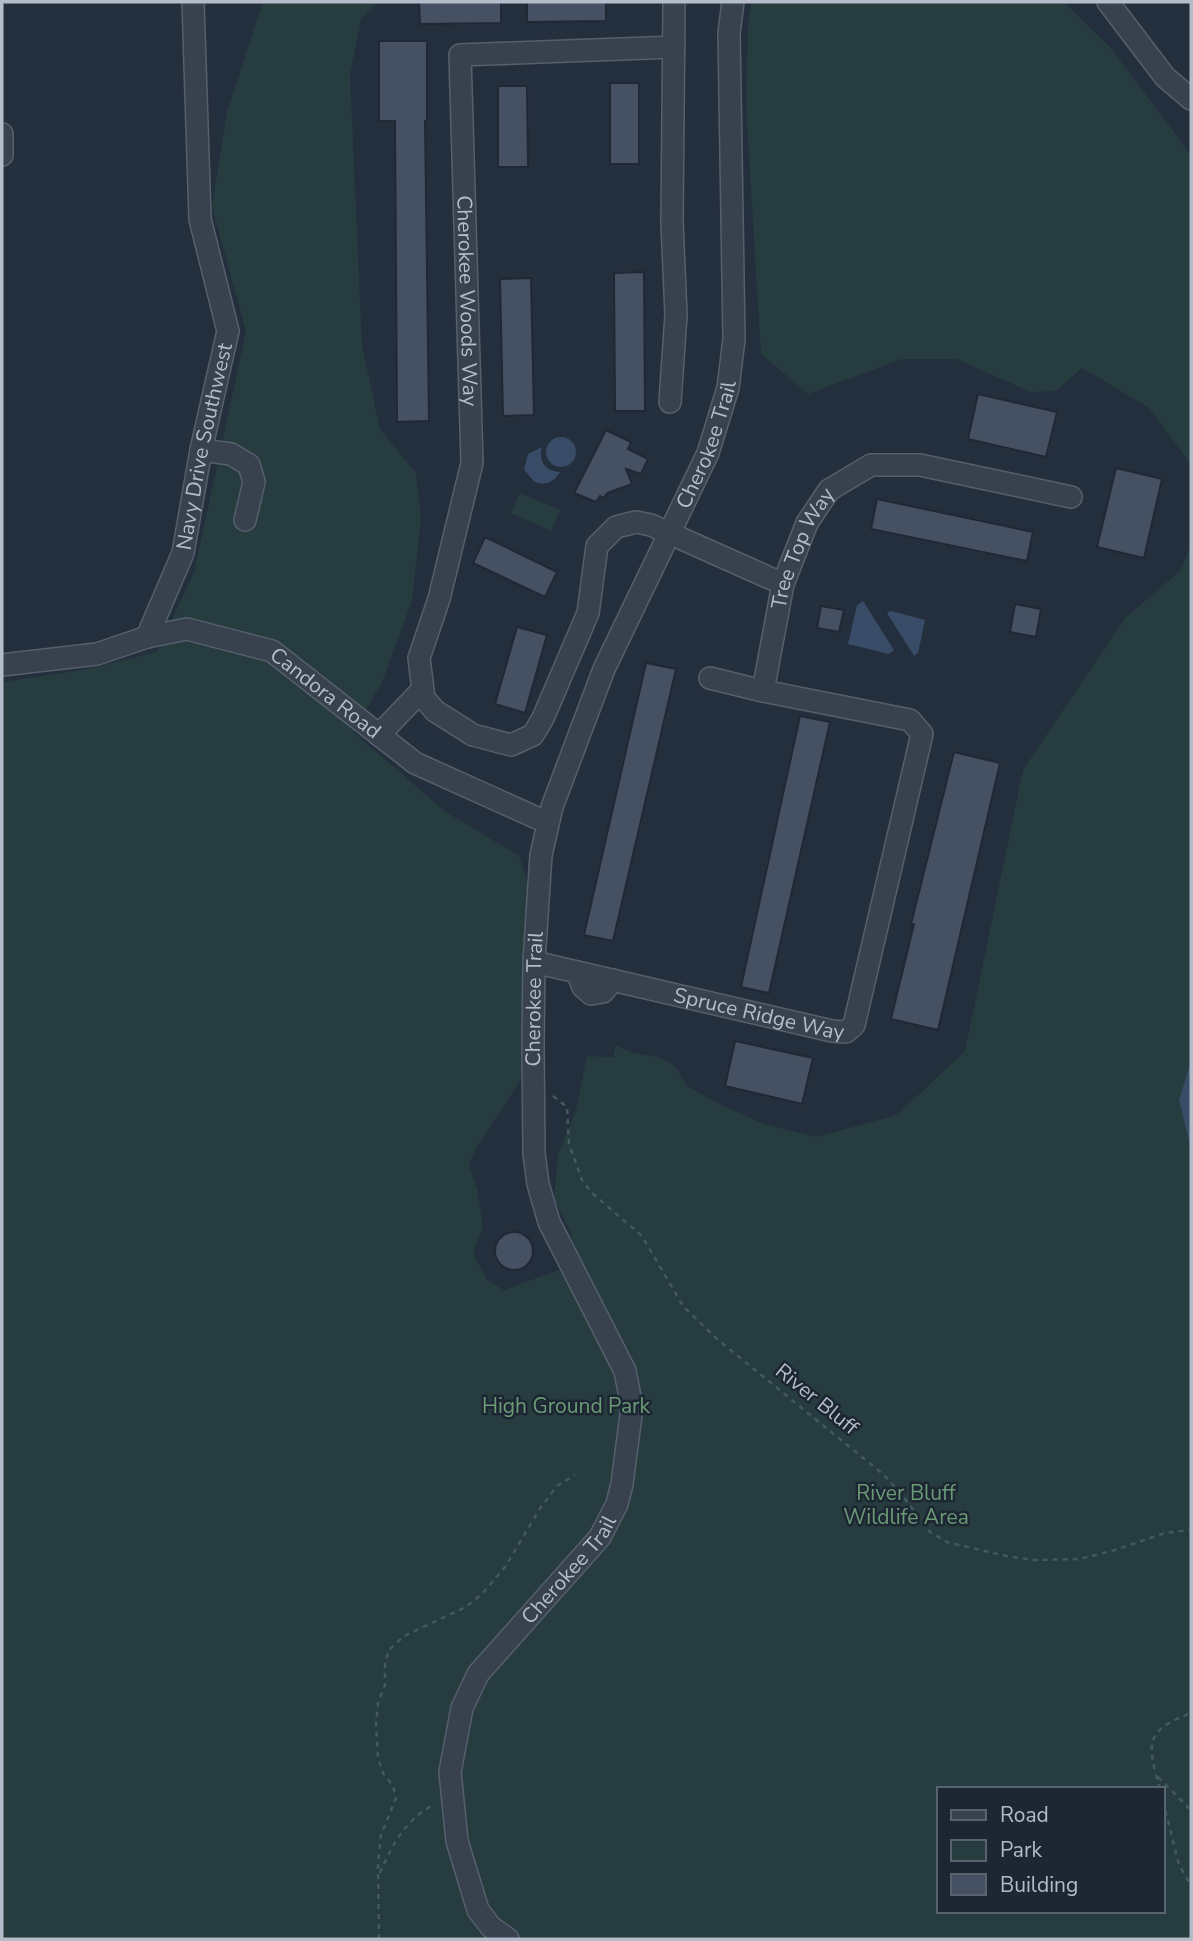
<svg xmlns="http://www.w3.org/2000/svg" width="1193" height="1941" font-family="'Nunito Sans',sans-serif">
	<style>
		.green { fill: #263c3f; fill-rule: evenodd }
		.water { fill: #394c67 }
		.building { fill: #455162; stroke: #1f2835; stroke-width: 2 }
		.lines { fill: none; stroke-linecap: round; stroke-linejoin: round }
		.minor-casing { stroke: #565f6c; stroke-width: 24 }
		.path { stroke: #44595c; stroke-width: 2.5; stroke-dasharray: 5 5; stroke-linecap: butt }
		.minor { stroke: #38414e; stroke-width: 21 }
		.labels { text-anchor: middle; stroke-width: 5; stroke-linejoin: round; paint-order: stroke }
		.street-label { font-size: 21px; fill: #b4bcc9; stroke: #1d2633 }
		.park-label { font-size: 21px; fill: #6b9a76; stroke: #1d2633 }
	</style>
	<rect width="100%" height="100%" fill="#242f3e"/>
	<path class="green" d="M263,2h117l-19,17 -11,56 12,271 18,83 36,44 5,46 -9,82 -30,81 -29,50 93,80 73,44 11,34 -6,185 -47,72 -8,18 8,24 6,38 -10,26 14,27 17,10 55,-20 19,30 8,-6 -15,-60 -17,-36 4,-44 18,-44 11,-54 26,1 3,-12 14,7 31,6 15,9 10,18 33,19 45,20 52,13 81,-22 68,-64 58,-281 102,-152 55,-47 11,-26v1394h-1189v-1257l80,-12 75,-18 37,-80 52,-240 -34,-125 15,-95zM939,1789h224v122h-224z
		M751,2h313l45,44 82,109v310l-42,-57 -67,-40 -26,23 -25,1 -75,-33h-54l-94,35 -47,-40 -15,-248 2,-80z
		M520,493l40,17 -9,21 -40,-18z"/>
	<path class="water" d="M546 452a15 15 0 1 1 30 0a15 15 0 1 1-30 0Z
		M542,447c-4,14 3,24 18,25 -6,10 -14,14 -25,10l-11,-12 4,-16z
		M863,601l31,49 -5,4 -41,-10 9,-39z
		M891,611l34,9 -7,33 -4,3 -27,-43z
		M1191,1061v88l-12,-49z"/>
	<path class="building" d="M419,2h82v21l-81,1z
		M527,2h79v19l-79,1z
		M379,41h48v80h-2l4,300 -32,1 -2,-301h-16z
		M610,83h29v81h-29z
		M498,86h29l1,81h-30z
		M644,272l1,139h-30l-1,-138z
		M531,278l3,137 -31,1 -3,-137z
		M978,394l79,18 -11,45 -78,-18z
		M606,430l25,12 -3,7 20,10 -7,15 -15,-5 6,15 -25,9 -3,5 -4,-2 -4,6 -22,-9z
		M1116,468l46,11 -18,79 -47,-11z
		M877,499l156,33 -6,29 -156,-32z
		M485,537l72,35 -12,25 -72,-34z
		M1015,604l26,5 -5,28 -26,-5z
		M821,606l23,4 -5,22 -22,-4z
		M517,627l30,8 -22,78 -30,-9z
		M646,663l30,6 -63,272 -29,-6z
		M800,716l30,6 -61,271 -28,-6z
		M954,752l46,11 -62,267 -47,-11 23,-95h-3z
		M735,1041l78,17 -11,46 -77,-18z
		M495 1251a19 19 0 1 1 38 0a19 19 0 1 1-38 0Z"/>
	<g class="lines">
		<defs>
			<g id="minor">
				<path d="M1108,2l57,75 26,22"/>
				<path id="s1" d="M674,47l-214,8 12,408 -33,136 -20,59 5,40 11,13 38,24 38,10 22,-10 10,-17 45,-105 9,-67 19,-19 20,-5 15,3 132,59"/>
				<path d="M2,134v21"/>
				<path d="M670,402l6,-87 -4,-93 2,-220"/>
				<path d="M201,450l30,4 18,11 5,17 -9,38"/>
				<path id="s2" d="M147,637l36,-84 18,-103 27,-119 -28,-112 -7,-217"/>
				<path id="s3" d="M2,665l95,-11 50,-17 40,-8 85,22 143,112 133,60"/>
				<path id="s4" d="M763,691l20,-107 24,-61 22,-33 42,-25h49l151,32"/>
				<path d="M379,735l43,-45"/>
				<path id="s5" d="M534,962l298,69 14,1 8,-7 68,-291 -12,-14 -147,-29 -53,-13"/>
				<path d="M577,972l6,15 8,7 12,-2 10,-12"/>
				<path id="s6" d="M508,1939l-17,-12 -13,-17 -21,-69 -7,-69 12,-64 16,-34 122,-137 17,-33 5,-20 10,-77 -7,-36 -76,-149 -11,-38 -4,-31 -1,-109 1,-82 7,-107 11,-48 52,-138 104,-216 20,-65 6,-49 -5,-306 4,-31"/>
			</g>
		</defs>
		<use href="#minor" class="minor-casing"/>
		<path class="path" d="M553,1096l14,11 2,37 13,36 10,13 50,43 41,70 34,33 167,136 18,20 28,37 17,10 59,14 26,4 48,-1 35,-9 50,-17 26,-3
			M1158,1777l33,33
			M1160,1789c-13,-46 -16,-58 31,-76
			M1163,1801l16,64 12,20
			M380,1873c13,-30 25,-53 55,-69
			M379,1939l-1,-76 3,-28 15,-37 -3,-12 -10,-13 -5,-16 -2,-32 2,-22 7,-18v-22l4,-13 15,-14 62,-29 16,-13 23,-27 36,-60 16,-21 18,-11"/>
		<use href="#minor" class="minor"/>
	</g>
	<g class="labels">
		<g class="street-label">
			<text dy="7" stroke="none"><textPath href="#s1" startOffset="460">Cherokee Woods Way</textPath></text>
			<text dy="7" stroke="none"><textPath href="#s6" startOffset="1622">Cherokee Trail</textPath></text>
			<text dy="7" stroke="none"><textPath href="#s2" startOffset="200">Navy Drive Southwest</textPath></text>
			<text dy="7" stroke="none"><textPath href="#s4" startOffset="149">Tree Top Way</textPath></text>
			<text dy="7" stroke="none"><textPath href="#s3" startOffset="345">Candora Road</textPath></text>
			<text dy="7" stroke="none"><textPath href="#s6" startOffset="1034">Cherokee Trail</textPath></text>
			<text dy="7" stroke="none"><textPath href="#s5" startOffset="231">Spruce Ridge Way</textPath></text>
			<text transform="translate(817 1399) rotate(39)" y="7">River Bluff</text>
			<text dy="7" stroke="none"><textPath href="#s6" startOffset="425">Cherokee Trail</textPath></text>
		</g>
		<g class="park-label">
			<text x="566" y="1413">High Ground Park</text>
			<text x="906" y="1500">River Bluff<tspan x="906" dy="24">Wildlife Area</tspan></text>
		</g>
	</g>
	<rect width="1193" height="1941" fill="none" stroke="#b4bcc9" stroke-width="7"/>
	<rect x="937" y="1787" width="228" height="126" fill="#1d2633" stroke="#59626f" stroke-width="2"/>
	<rect x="951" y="1810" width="35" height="10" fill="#38414e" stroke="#59626f" stroke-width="2"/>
	<text x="1000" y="1822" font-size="21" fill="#b4bcc9">Road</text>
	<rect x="951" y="1840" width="35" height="21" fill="#263c3f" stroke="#59626f" stroke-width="2"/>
	<text x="1000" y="1857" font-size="21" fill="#b4bcc9">Park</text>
	<rect x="951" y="1874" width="35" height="21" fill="#455162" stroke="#59626f" stroke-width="2"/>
	<text x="1000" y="1892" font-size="21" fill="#b4bcc9">Building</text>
</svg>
